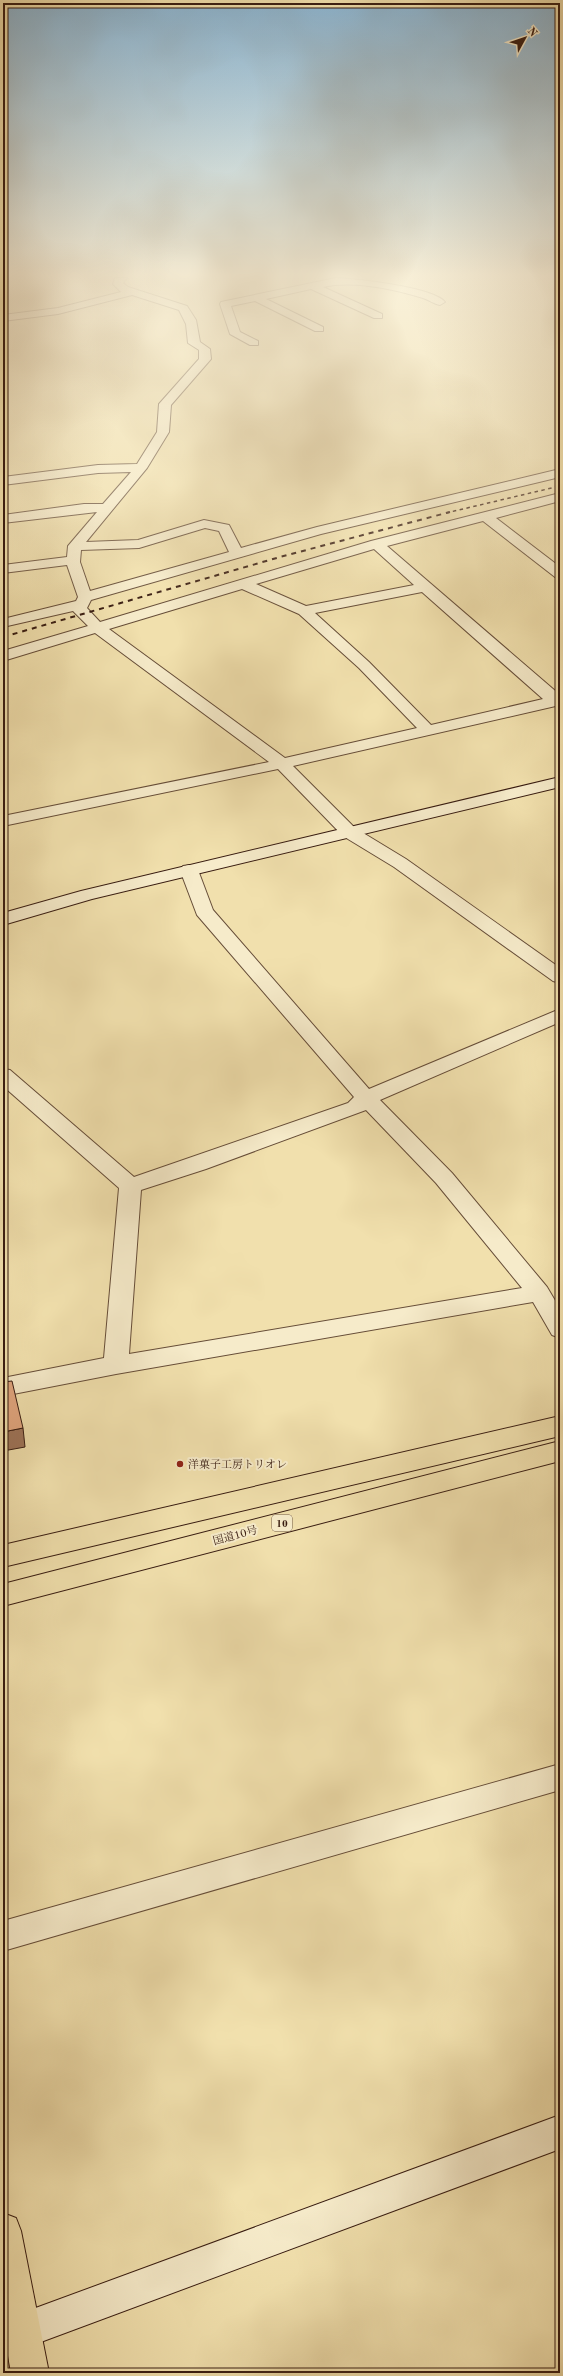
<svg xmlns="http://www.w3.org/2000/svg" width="563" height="2376" font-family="'Old Standard TT','Noto Serif JP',serif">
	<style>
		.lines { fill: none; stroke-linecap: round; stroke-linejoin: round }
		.street-casing { stroke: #664d38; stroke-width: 2 }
		.secondary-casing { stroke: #381c11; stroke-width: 2 }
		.primary-casing { stroke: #381c11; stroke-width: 2 }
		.highway-casing { stroke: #381c11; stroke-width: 2 }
		.street { fill: #f6ebca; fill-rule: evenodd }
		.secondary { fill: #f6ebca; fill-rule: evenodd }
		.primary { fill: #f1e0ad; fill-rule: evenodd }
		.highway { fill: #f1e0ad; fill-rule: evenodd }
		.rail-far1 { stroke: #381c11; stroke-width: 1.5; stroke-dasharray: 3.5 3.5; stroke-linecap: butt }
		.rail { stroke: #381c11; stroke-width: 2; stroke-dasharray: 5 5; stroke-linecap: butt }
		.shaded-wall { fill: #9e7459; stroke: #381c11 }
		.building { fill: #e1a67f; stroke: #381c11 }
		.poi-dot { fill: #8f2418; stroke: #f6ebca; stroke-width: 1.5 }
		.labels { text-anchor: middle; stroke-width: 4; stroke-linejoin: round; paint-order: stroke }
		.shield { fill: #f6ebca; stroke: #715a48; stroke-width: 1 }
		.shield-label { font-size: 10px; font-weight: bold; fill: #381c11 }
		.poi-label { font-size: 11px; fill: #381c11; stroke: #f6ebca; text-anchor: start }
		.street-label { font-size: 11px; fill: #381c11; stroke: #f6ebca }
	</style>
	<rect width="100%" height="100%" fill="#f1e0ad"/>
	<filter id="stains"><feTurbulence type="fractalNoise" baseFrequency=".005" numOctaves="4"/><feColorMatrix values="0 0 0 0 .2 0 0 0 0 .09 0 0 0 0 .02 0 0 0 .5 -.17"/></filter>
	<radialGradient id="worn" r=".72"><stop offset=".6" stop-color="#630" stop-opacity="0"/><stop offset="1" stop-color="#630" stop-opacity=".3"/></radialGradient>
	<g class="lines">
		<defs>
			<path id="street" d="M115,278h12l-4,5 5,4 59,19 9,14 4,22 10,7 1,10 -40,46 -2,27 -22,36 -61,74 52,-2 66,-20 25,5 12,23 76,-21 243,-58v8l-239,57 -230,66 -4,8 13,14 271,-81 189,-48v8l-64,17 64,49v11l-5,-1 -72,-56 -96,25 173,149v10l-267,61 62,62 51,31 154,109v15l-7,-2 -159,-114 -51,-31 -65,-67 -275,57v-10l266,-54 -174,-129 -92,28v-10l85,-25 -15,-15 -70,16v-8l73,-18 2,-4 -11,-32 -64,8v-8l64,-8 1,-11 29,-34 -94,11v-8l81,-11h19l28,-32 -33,1 -95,12v-8l95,-12 39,-1 20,-32 2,-28 40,-45v-9l-11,-7 -2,-19 -7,-14 -47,-15 -74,19 -55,7v-6l55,-7 63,-16 -8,-8zM205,528l14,3 10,21 -139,39 -10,-29 1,-12 58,-2zM374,549l40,36 -108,21 -50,-22zM242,589l57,25 60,54 58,60 -132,30 -176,-129zM422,592l121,107 -112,26 -62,-63 -54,-49z
				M336,278c20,1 97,9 109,24l-5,3c-6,-1 -11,-5 -17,-7 -30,-9 -69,-18 -100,-11l59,27v4h-8l-63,-29 -45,10 57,28v4h-8l-60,-30 -24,5 9,26 18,9v4h-8l-20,-11 -10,-30 1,-2z
				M189,865l6,1 3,4 15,40 156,179 191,-80v13l-180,78 72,73 95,114 13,22v29l-8,-3 -19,-33 -417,72 -113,22v-18l101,-20 15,-170 -116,-102v-17l7,1 124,107 214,-74 6,-6 -157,-182 -17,-45 3,-4zM366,1110l70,73 86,105 -393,66 12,-164 65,-21z
				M560,1764v26l-557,161v-30z"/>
			<path id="secondary" d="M560,777v10l-468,112 -89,26v-12l78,-22z
				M560,2115v34l-538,200 -13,-5 -5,-13 5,-13 13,-5z"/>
			<path id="primary" d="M3,2213l13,5 5,13 28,142h-38l-8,-46z"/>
			<path id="highway" d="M560,1416v20l-557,131v-22z
				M560,1441v20l-557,145v-22z"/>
		</defs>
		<use href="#street" class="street-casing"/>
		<use href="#secondary" class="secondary-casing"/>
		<use href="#primary" class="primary-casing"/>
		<use href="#highway" class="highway-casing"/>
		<use href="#street" class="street"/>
		<use href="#secondary" class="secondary"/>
		<use href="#primary" class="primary"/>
		<use href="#highway" class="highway"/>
		<path class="rail-far1" d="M446,513l114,-27"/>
		<path class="rail" d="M3,637l277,-80 170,-45"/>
	</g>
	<path class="shaded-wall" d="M23,1428l2,19 -22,4v-19z"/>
	<path class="building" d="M12,1381l11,47 -20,4v-50z"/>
	<linearGradient id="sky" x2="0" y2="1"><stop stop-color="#8bb6d4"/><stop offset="0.45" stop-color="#f9f1da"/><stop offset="1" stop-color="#f9f1da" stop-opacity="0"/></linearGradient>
	<rect width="563" height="611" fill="url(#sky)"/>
	<circle class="poi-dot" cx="180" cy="1464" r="4"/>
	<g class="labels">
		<rect class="shield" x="272" y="1515" width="20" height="16" rx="3"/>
		<g class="shield-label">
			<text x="282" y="1527">10</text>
		</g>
		<g class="poi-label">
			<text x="188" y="1468">洋菓子工房トリオレ</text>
		</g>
		<g class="street-label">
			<text transform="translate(235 1535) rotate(-15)" y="4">国道10号</text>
		</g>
	</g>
	<rect width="563" height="2376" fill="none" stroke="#f1e0ad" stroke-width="16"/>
	<rect x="4" y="4" width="555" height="2368" fill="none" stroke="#381c11" stroke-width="2"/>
	<rect x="8" y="8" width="547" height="2360" fill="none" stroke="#381c11"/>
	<g transform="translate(525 38) rotate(50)" stroke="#f6ebca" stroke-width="3" paint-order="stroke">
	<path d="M0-3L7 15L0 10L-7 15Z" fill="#381c11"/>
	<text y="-6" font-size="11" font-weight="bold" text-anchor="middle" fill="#381c11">N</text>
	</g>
	<rect width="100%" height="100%" filter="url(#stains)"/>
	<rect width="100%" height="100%" fill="url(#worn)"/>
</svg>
